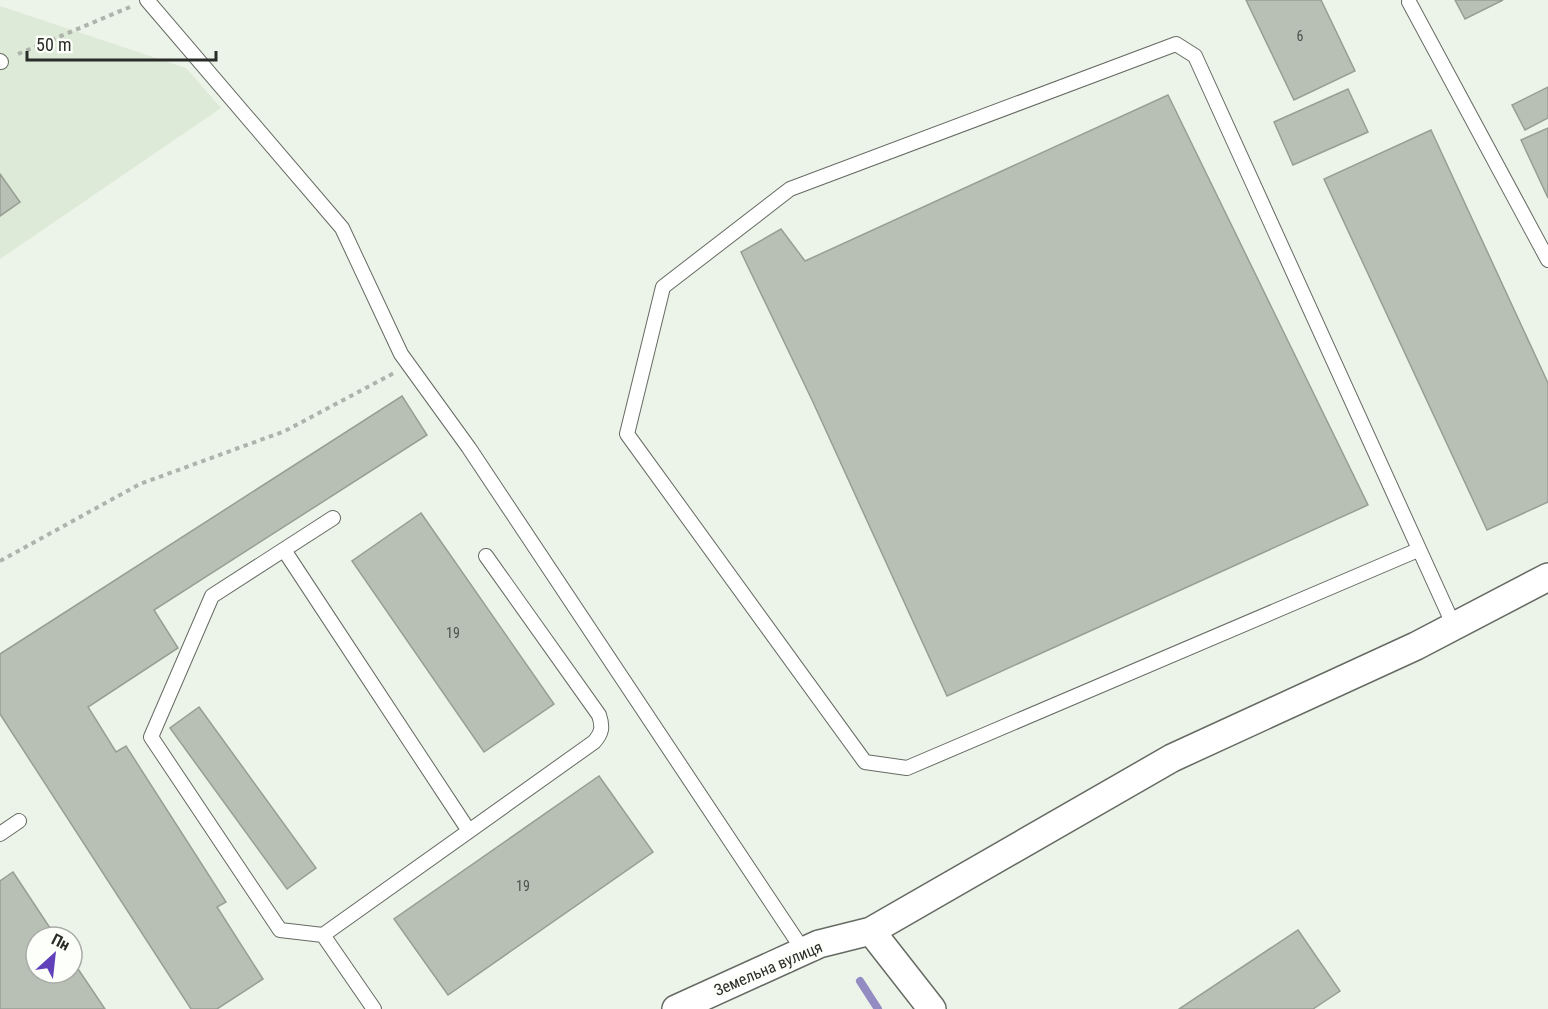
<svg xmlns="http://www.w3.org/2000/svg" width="1548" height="1009" font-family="'Roboto Condensed',sans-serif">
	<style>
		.built { fill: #deead8 }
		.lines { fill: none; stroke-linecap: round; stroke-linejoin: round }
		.stream { stroke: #938cc3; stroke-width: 8 }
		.building { fill: #b8bfb4; stroke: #979e94; stroke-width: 1.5 }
		.service-casing { stroke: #656b62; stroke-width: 16 }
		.minor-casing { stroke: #656b62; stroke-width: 30 }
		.path { stroke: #aeb4ab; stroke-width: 4; stroke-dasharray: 4.5 4.5; stroke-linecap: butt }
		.service { stroke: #fff; stroke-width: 14 }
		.minor { stroke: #fff; stroke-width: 27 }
		.labels { text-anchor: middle; stroke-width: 6; stroke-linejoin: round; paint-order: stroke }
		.number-label { font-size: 14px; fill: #4d514b }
		.street-label { font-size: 16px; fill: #292c28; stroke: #fcfffa }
	</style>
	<rect width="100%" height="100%" fill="#ecf3e8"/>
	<path class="built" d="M0,6l186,62 35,40 -221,151z"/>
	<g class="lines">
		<path class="stream" d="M860,981l18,28"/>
	</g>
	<path class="building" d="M1246,0h75l34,71 -61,29z
		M1455,0h48l-38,19z
		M1548,87v31l-23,12 -13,-25z
		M1348,89l20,43 -75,33 -19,-43z
		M1168,95l200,410 -421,191 -135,-296 -71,-148 40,-23 24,32z
		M1548,128v70l-27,-58z
		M1431,130l117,253v119l-61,28 -163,-351z
		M0,174l20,28 -20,14z
		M402,396l25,39 -273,175 24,38 -90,59 28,45 10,-6 100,156 -9,5 46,72 -46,30h-26l-191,-295v-60z
		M421,513l133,191 -70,48 -132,-191z
		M199,707l117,161 -29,21 -117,-161z
		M599,776l54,76 -205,143 -54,-76z
		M13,872l43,65h-20v36h36v-13l33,49h-105v-128z
		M1298,930l42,61 -27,18h-134z"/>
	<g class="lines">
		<defs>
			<path id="service" d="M147,0l195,228 59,126 68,94 334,502
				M1409,2l139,258
				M0,61l1,1
				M284,550l185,281
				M1418,550l-511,218 -42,-6 -238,-328 36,-147 127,-98 386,-145 19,12 259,570
				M0,834l19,-13
				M323,935l-43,-5 -129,-193 61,-141 121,-78
				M374,1009l-51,-74 271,-193c8,-9 9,-15 5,-27l-113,-159"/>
			<path id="minor" d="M871,931l301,-173 244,-112 132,-69
				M676,1009l143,-65 52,-13 61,78"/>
		</defs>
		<use href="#service" class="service-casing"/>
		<use href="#minor" class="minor-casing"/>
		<path class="path" d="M18,54l112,-47
			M0,561l140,-77 145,-53 109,-58"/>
		<use href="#service" class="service"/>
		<use href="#minor" class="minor"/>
	</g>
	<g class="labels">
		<g class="number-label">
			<text x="1300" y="41">6</text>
			<text x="453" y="638">19</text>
			<text x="523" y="891">19</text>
		</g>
		<g class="street-label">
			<text transform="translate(768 968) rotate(-23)" y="6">Земельна вулиця</text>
		</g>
	</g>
	<g transform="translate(54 955) rotate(27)"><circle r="28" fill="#fcfffa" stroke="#a8aba6" stroke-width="1.5"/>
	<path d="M0-4.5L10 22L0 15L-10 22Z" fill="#6041b9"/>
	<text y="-9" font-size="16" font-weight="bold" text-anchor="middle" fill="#292c28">Пн</text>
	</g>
	<path d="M27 51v9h189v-9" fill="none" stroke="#292c28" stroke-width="3"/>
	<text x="36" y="51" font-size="18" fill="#292c28" stroke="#fcfffa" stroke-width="4.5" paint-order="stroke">50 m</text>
</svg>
